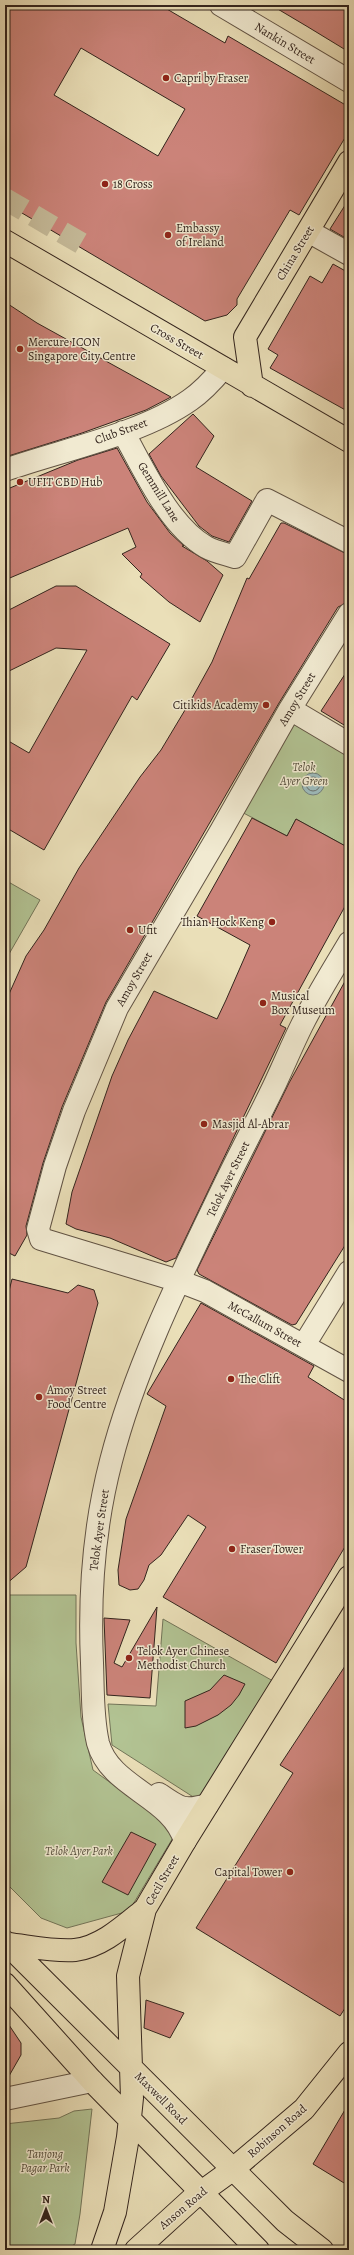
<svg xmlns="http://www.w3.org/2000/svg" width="354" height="2255" font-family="Alegreya,serif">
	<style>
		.green { fill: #b2c393; stroke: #727458 }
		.water { fill: #9dbaba; stroke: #737e7b }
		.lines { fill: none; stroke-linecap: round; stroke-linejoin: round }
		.shore { stroke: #686f6c; stroke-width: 1 }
		.building { fill: #cb8379; stroke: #33241d; fill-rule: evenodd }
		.minor-tunnel { stroke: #c5ba99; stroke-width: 22; stroke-dasharray: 22 11; stroke-linecap: butt }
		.minor-casing { stroke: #615344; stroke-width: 24 }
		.major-casing { stroke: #33241d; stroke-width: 24 }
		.highway-casing { stroke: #33241d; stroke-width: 24 }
		.minor { stroke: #f1ead1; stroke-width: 22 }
		.major { stroke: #eadfb8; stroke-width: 22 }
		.highway { stroke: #eadfb8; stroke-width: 22 }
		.poi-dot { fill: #8f2418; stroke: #f1ead1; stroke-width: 1.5 }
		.labels { text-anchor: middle; stroke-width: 3; stroke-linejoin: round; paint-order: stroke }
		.street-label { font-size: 12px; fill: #33241d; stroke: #f1ead1 }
		.poi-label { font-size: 12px; fill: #33241d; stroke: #f1ead1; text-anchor: start }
		.park-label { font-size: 12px; font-style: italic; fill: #534c3a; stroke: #f1ead1 }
	</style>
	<rect width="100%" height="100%" fill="#eadfb8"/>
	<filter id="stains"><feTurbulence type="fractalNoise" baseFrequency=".005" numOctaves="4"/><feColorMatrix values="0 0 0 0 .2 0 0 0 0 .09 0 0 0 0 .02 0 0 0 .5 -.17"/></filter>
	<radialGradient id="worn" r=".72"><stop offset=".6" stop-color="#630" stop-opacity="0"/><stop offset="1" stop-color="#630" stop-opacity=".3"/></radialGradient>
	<path class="green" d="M290,709l59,41v98l-53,-29 -9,17 -53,-28z
		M5,880l35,20 -35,61z
		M5,1595h71v48l5,74 12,53 84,61 -48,80 -62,17 -26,-10 -36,-36z
		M163,1619l110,62 -75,119 -86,-55 -4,-41 48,2z
		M92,2109l-12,105 -5,30 -10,6h-60v-126l54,-6 15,-7z"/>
	<path class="water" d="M302 784a11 11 0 1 1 22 0a11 11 0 1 1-22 0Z"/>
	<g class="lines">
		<path class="shore" d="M306 784a7 7 0 1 1 14 0a7 7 0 1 1-14 0Z"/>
	</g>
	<path class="building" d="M5,5h155l65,38 3,-7 121,71v24l-50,84 -9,-5 -53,89v6l-10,10 -22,6 -200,-118zM81,48l104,61 -27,47 -104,-61z
		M271,5h78v47l-41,-25z
		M349,199v41l-19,-11z
		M333,264l16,9v139l-79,-44 8,-13 -10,-6 42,-73 12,7z
		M5,302l32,21 134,74 -25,13 -64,23 -77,24z
		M193,414l21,22 -18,31 56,34 -23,41 -17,-6 -13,-10 -38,-50 -12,-22z
		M117,448l30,54 23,31 14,13h-2l25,15 16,14 -23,47 -31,-20 -29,-25 2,-3 -20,-20 14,-7 -8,-19 -123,52v-90l73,-30z
		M281,523h3l65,32v47l-11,5 -59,96 -173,299 -44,105 -19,56 -17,63 1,9 -12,21 -10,-5v-248l21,-47 18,-26 35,-62 61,-91 21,-27 30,-50 21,-38 35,-84 2,1z
		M56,586h20l94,58 -33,56 -5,-4 -88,154 -39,-23v-88l24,14 58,-103 -31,-2 -51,25v-61z
		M349,668v60l-28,-17z
		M252,818l35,18 9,-17 53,29v51l-69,126 6,3 -110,230 -10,4 -56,-24 -34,-9 -10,-5 6,-32 40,-116 16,-36 26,-49 63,28 9,-19 24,-55 -53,-29z
		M349,974v265l-53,85 -4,1 -93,-51 -2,-4 92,-187z
		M12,1279l56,14 10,-8 16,5 4,13 -72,264 -21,18v-278z
		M201,1303l113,63 -6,11 41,26v137l-73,123 -113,-66 43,-70 -18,-12 -27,40 -12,10 -5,15 -6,9 -8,1 -11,-5 -1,-15 8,-51 40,-113 -19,-12z
		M157,1607l-7,91 -43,-3 -3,-77 26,2 -16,43 8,4z
		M349,1660v342l-9,14 -144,-88 97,-155 -13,-8z
		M224,1675l21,9 -6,11 -8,10 -13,10 -22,11 -11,2v-27l25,-11z
		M131,1832l25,12 -28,51 -26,-13z
		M146,2000l38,13 -14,25 -26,-10z
		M5,2019l16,24v12l-16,28z
		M349,2103v83l-36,-22z"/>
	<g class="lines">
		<path class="minor-tunnel" d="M5,199l79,46"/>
		<defs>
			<path id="minor" d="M221,5l128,76
				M315,235l34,19
				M123,432c21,37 45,93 83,115 9,5 20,7 29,10l32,-57 82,42
				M5,470c57,-20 137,-36 185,-70 13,-9 23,-20 33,-32
				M349,614l-59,95 -69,122 -104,177 -43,103 -19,55 -17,63 3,10 138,42 26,10 144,80
				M290,709l59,35
				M304,1345l45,-73
				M159,1794c20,14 25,18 48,11
				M185,1841c-13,-45 -75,-53 -87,-98 -6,-26 -5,-54 -6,-80 -3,-67 2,-137 19,-202 24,-94 71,-188 113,-275 16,-33 33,-65 49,-98 10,-21 19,-43 29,-63 14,-28 31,-55 47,-82
				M5,2099l87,-18"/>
			<path id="major" d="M5,241l344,200
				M252,386l-7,-49 104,-175
				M5,1942l280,279 37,29
				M8,1944c19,2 48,8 67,6 27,-3 50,-25 70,-41
				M5,1984l87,97 166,169
				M102,2250l13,-38 13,-75 4,-39 -4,-122 17,-67 40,-68 164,-264"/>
			<path id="highway" d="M136,2250l56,-51 40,-29 72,-61 45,-56"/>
		</defs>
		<use href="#minor" class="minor-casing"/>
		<use href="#major" class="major-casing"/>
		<use href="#highway" class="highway-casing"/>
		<use href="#minor" class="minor"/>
		<use href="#major" class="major"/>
		<use href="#highway" class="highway"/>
	</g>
	<g class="poi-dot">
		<circle cx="166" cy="78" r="4"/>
		<circle cx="105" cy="184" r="4"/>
		<circle cx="168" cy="235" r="4"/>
		<circle cx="20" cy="349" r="4"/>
		<circle cx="20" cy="482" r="4"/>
		<circle cx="266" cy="705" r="4"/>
		<circle cx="272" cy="922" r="4"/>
		<circle cx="130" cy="930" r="4"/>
		<circle cx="263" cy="1003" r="4"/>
		<circle cx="204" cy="1124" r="4"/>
		<circle cx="231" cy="1379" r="4"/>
		<circle cx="39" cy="1397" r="4"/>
		<circle cx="232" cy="1549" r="4"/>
		<circle cx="129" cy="1658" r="4"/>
		<circle cx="290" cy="1872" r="4"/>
	</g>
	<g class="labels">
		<g class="street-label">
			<text transform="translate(285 43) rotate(31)" y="4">Nankin Street</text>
			<text transform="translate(295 253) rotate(-59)" y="4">China Street</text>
			<text transform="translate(177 341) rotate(30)" y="4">Cross Street</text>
			<text transform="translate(121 431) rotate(-20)" y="4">Club Street</text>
			<text transform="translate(159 492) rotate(58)" y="4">Gemmill Lane</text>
			<text transform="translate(297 699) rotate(-59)" y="4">Amoy Street</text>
			<text transform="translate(134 979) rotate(-60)" y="4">Amoy Street</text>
			<text transform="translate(228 1179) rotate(-64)" y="4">Telok Ayer Street</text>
			<text transform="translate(265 1324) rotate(29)" y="4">McCallum Street</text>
			<text transform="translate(99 1530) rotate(-82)" y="4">Telok Ayer Street</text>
			<text transform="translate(162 1880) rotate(-60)" y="4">Cecil Street</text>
			<text transform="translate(161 2098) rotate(45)" y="4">Maxwell Road</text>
			<text transform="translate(277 2131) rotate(-41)" y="4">Robinson Road</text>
			<text transform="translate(183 2208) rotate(-40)" y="4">Anson Road</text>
		</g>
		<g class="poi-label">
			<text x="174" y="82">Capri by Fraser</text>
			<text x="113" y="188">18 Cross</text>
			<text x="176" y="232">Embassy<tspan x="176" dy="14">of Ireland</tspan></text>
			<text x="28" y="346">Mercure ICON<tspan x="28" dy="14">Singapore City Centre</tspan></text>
			<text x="28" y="486">UFIT CBD Hub</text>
			<text x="258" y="709" text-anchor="end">Citikids Academy</text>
			<text x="264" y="926" text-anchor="end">Thian Hock Keng</text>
			<text x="138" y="934">Ufit</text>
			<text x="271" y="1000">Musical<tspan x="271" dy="14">Box Museum</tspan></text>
			<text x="212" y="1128">Masjid Al-Abrar</text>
			<text x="239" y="1383">The Clift</text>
			<text x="47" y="1394">Amoy Street<tspan x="47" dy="14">Food Centre</tspan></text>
			<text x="240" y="1553">Fraser Tower</text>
			<text x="137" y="1655">Telok Ayer Chinese<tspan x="137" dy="14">Methodist Church</tspan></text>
			<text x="282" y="1876" text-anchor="end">Capital Tower</text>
		</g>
		<g class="park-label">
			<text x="304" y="771">Telok<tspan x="304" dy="14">Ayer Green</tspan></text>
			<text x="79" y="1855">Telok Ayer Park</text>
			<text x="45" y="2158">Tanjong<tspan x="45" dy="14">Pagar Park</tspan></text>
		</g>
	</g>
	<rect width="354" height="2255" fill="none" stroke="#eadfb8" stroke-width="20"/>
	<rect x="6" y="6" width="342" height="2243" fill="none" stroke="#33241d" stroke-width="2"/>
	<rect x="10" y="10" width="334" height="2235" fill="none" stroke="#33241d"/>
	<g transform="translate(46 2209)" stroke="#f1ead1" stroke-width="3" paint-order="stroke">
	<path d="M0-3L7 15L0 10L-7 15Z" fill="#33241d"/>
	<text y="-6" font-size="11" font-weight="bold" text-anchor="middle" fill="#33241d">N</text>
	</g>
	<rect width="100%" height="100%" filter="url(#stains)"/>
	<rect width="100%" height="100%" fill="url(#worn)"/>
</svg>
